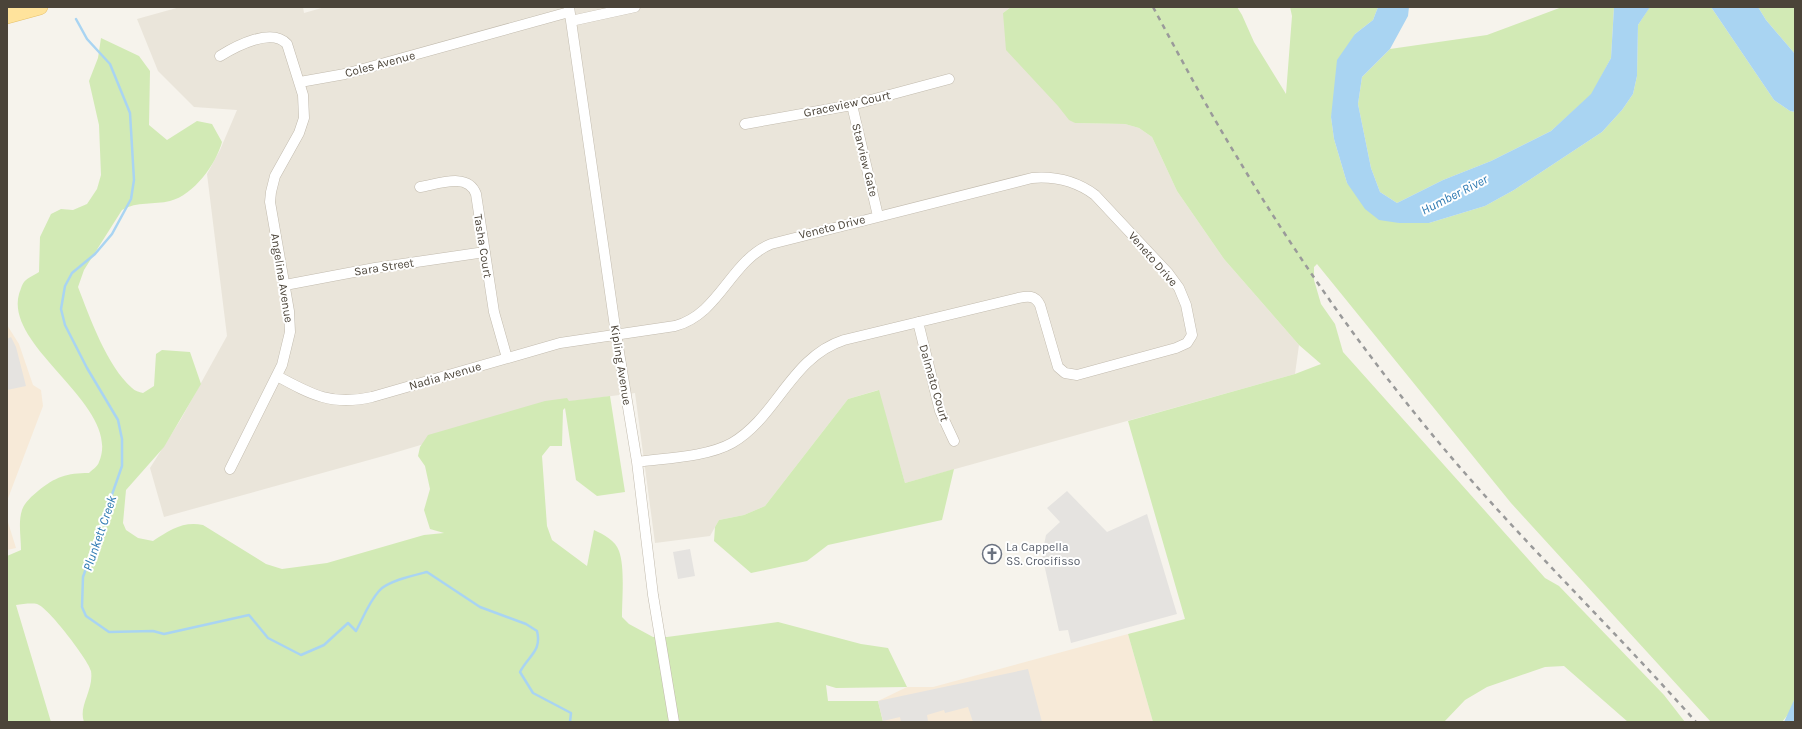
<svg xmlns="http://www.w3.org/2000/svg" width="1802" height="729" font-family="Karla,sans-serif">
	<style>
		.residential { fill: #eae5da }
		.commercial { fill: #f7ead8 }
		.green { fill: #d2eab5 }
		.parking { fill: #e5e3e0 }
		.water { fill: #a9d4f2 }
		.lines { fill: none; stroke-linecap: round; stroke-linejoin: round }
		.stream { stroke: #a9d4f2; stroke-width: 2.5 }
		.street-casing { stroke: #c2bbae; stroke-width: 11 }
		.primary-casing { stroke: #e6c16a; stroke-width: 16 }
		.street { stroke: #fff; stroke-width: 10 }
		.primary { stroke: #ffe39c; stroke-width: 15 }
		.rail { stroke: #9a9a9a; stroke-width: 2.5; stroke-dasharray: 5 5; stroke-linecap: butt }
		.labels { text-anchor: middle; stroke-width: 4; stroke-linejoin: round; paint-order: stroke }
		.street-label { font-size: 12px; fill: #4b4439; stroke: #fff }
		.worship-label { font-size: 12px; fill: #5b616d; stroke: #fff; text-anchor: start }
		.water-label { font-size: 13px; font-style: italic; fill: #2e7ab2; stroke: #fff }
	</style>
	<rect width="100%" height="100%" fill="#f6f3ec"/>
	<path class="residential" d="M180,7h123l1,6 21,-6h686l-8,6 72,110 50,1 14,4 13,9 25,54 47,68 75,86 -4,29 -390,109 -27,-93 -30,9 -83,107 -21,9 -25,5 -9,16 -55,7 -20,-150 -70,9 -178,53 -223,62 -14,-49 31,-49 46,-83 -20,-162 13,-24 17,-40 -43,-3 -36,-36 -21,-52z"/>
	<path class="commercial" d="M7,325l12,19 14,41 8,5 2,16 -36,95z
		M7,519l9,29 -9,2z
		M1128,634l25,88h-270l-5,-21 29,-14h26z"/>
	<path class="green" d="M1011,7h226l5,8 12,27 32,52 6,-78 -2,-9h88l-5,13 -18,14 -24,83 3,22 13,44 52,40h30l56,-17 29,-16 88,-58 20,-22 11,-16 4,-18 1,-51 11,-17 62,-1 63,93 16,11 5,1v586l-5,14 -8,10h-71l-200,-219 -194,-239 -3,3v13l7,24 14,20 8,28 202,226 14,8 105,109 21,27h-57l-64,-56 -19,1 -58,20 -22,13 -21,22h-291l-25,-88 57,-15 -57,-198 167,-47 26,-10 -22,-19 -75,-86 -47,-68 -25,-54 -13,-9 -14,-4 -50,-1 -6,-3 -11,-14 -52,-56 -3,-37z
		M1562,7h52l-3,51 -19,36 -41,37 -60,30 -48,19 -46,23 -17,-11 -9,-24 -13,-64 4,-27 28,-28 97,-14z
		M1758,7h37v47l-29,-34z
		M101,38l38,18 11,15 -1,54 18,15 30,-19 15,3 10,18c-6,22 -28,53 -52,59 -16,4 -33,0 -48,9l-38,60 -6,17c12,31 29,79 54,101 3,3 7,4 11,5l11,-7 2,-32 6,-4 28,2 11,32 -37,63 -38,43 -3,33 3,7 12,8 15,3c17,-11 30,-20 50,-16l63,39 16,5 45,-6 97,-28 20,-2 -14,-4 -6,-19 6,-21 -5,-23 -7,-10 2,-9 8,-12 117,-34 22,-3 2,3 41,-5 15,96 -28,4 -21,-16 -11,-72 -2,2 -1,36h-12l-8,10 5,70 5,14 35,26 7,-36c9,4 22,11 25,21 6,16 3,48 3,66l7,7 24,13h14l111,-15 83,22 27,4 19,39 -71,1 -10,-3 2,16h50l5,21h-799c-6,-16 10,-32 7,-51 -2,-10 -43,-64 -54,-67 -5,-1 -15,0 -21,1l35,117h-44v-166l14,-6c0,-13 -3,-28 1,-40 3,-8 10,-14 16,-19 17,-14 29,-18 51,-18 3,-3 9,-7 10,-11 24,-56 -95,-114 -80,-168 2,-5 3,-11 7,-14 3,-3 9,-5 13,-8l1,-35 11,-23 10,-5 12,1 14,-6 10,-15 4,-14 -2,-50 -10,-44 9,-23z
		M879,390l26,93 49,-14 -12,51 -114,25 -21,16 -56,12 -37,-32 1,-14 4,-7 25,-5 21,-9 83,-107z"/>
	<path class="parking" d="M11,337l5,10 10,39 -19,4v-51z
		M1067,491l40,41 40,-18 30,100 -106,29 -3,-13 -9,1 -17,-76 4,-20 14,-13 -13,-14z
		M690,549l5,27 -17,3 -5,-27z
		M1028,669l14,53h-69l-5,-15 -23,6 -1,-3 -17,5 1,6 -3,1h-24l-1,-5 -17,4 -5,-20z"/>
	<path class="water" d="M1378,7h31l-1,9 -18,33 -28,28 -4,27 13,64 9,24 17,11 46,-23 48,-19 60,-30 40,-37 20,-36 3,-51h36l-12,18 -1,51 -4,18 -11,16 -20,22 -88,58 -29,16 -56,17h-30l-20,-3 -14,-11 -18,-26 -13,-44 -3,-22 6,-57 18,-26 18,-14z
		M1711,7h47l8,13 29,34v58l-5,-1 -16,-11z
		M1795,698v24h-11z"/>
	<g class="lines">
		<path class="stream" d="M76,19l11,20 23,25 20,49 4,67 -3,19 -19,35 -17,20 -23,19 -7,13 -4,23 4,16 22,43 31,52 4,19v27l-39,111 -1,30 4,9 23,16 44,-1 11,3 85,-19 19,23 33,17 23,-10 24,-22 8,8c7,-13 13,-29 23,-40 8,-10 36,-16 48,-19l53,35 46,17 11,7c5,20 -8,24 -17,41l13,21 38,20 -1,9"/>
		<defs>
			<path id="street" d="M569,7l47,327 21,128 16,133 21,127
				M571,21l64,-14
				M220,56c16,-10 52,-29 67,-12l16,51 1,23 -5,15 -24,43 -4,16 -1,10 19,109 1,21 -8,33 -52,104
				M300,82l45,-8 224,-62
				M852,105l26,111
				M745,124l107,-19 97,-26
				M420,187c18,-3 48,-15 56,7l18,118 13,46
				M285,285l90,-17 110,-16
				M918,322l22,89 14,30
				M277,376c35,19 55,30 95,21l188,-54 115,-17c45,-12 55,-65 96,-82l261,-66c24,-2 44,3 63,17l73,78 11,15 7,17 6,30 -5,8 -11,5 -99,27 -12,-2 -7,-6 -18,-62c-5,-10 -12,-9 -22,-7l-174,42c-53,17 -67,77 -112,103 -25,14 -66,15 -95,19"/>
			<path id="primary" d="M7,16l33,-9"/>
		</defs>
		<use href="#street" class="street-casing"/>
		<use href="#primary" class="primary-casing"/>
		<use href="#street" class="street"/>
		<use href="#primary" class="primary"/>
		<path class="rail" d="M1153,7c27,50 54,101 84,150 59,99 125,193 198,281 82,99 176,188 261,284"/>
	</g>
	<defs>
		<symbol id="church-ring" viewBox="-11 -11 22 22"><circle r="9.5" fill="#fff" stroke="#6b7280" stroke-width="1.5"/><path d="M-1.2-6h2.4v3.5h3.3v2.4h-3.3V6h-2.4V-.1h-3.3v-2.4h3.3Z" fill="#6b7280"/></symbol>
	</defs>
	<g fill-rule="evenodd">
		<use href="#church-ring" x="981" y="543" width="22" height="22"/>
	</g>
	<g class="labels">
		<g class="street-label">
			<text transform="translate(380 64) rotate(-15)" y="4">Coles Avenue</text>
			<text transform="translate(847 104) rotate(-12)" y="4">Graceview Court</text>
			<text transform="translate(865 160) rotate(76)" y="4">Starview Gate</text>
			<text transform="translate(832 227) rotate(-14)" y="4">Veneto Drive</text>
			<text transform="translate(483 246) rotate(81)" y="4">Tasha Court</text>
			<text transform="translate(1153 259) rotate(49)" y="4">Veneto Drive</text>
			<text transform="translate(384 267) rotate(-9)" y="4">Sara Street</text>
			<text transform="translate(282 278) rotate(81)" y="4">Angelina Avenue</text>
			<text transform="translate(621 365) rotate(81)" y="4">Kipling Avenue</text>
			<text transform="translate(445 376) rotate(-16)" y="4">Nadia Avenue</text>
			<text transform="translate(934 383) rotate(74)" y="4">Dalmato Court</text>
		</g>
		<g class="worship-label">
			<text x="1006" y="551">La Cappella<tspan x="1006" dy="14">SS. Crocifisso</tspan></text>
		</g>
		<g class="water-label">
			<text transform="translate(1454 194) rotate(-27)" y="5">Humber River</text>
			<text transform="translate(99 533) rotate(-71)" y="5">Plunkett Creek</text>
		</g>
	</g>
	<rect width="1802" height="729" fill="none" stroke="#4b4439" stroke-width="16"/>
</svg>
